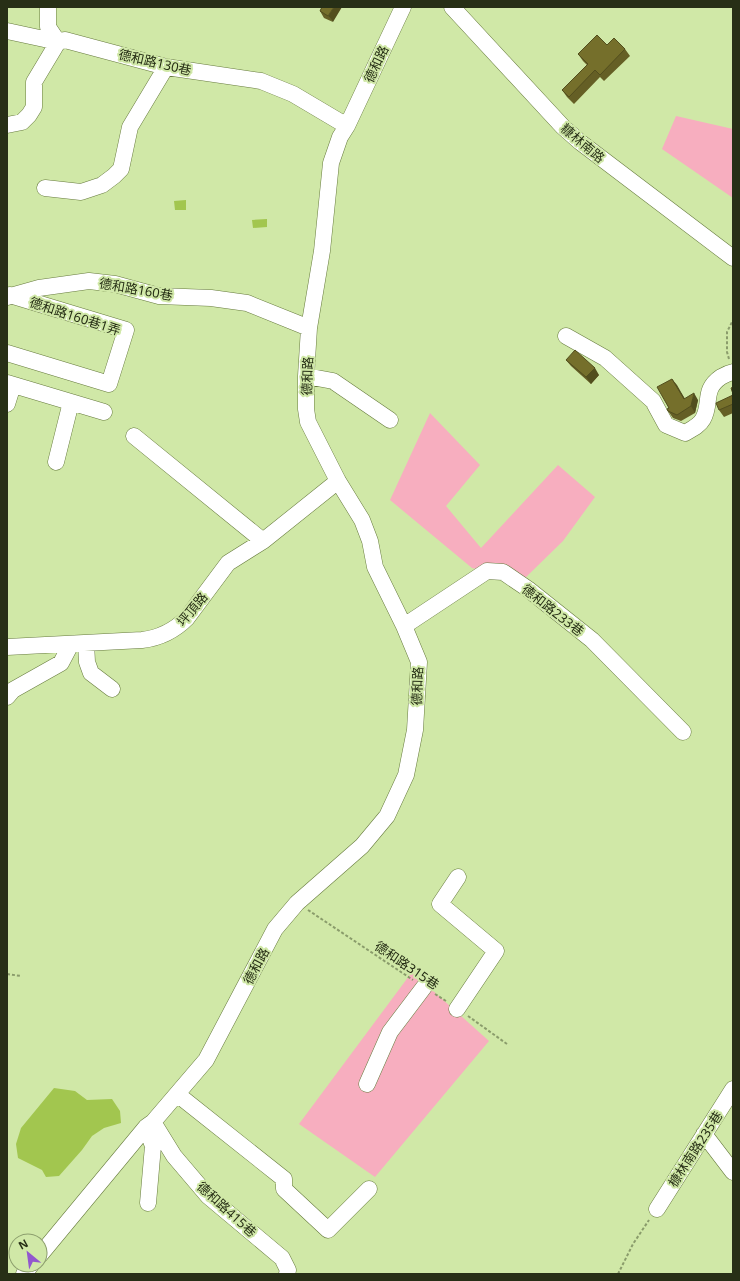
<svg xmlns="http://www.w3.org/2000/svg" width="740" height="1281" font-family="'Noto Sans','Noto Sans TC',sans-serif">
	<style>
		.green { fill: #f7aebf }
		.water { fill: #a2c64f }
		.lines { fill: none; stroke-linecap: round; stroke-linejoin: round }
		.minor-casing { stroke: #677b3e; stroke-width: 17 }
		.path { stroke: #8a9c6b; stroke-width: 2; stroke-dasharray: 3 2; stroke-linecap: butt }
		.minor { stroke: #fff; stroke-width: 16 }
		.wall { fill: #655f25 }
		.shaded-wall { fill: #524e1e }
		.building { fill: #756f2b; stroke: #524e1e }
		.labels { text-anchor: middle; stroke-width: 4; stroke-linejoin: round; paint-order: stroke }
		.street-label { font-size: 13px; fill: #272f16; stroke: #d0e8a7 }
	</style>
	<rect width="100%" height="100%" fill="#d0e8a7"/>
	<path class="green" d="M676,116l57,13v69l-71,-49z
		M430,413l50,52 -34,41 35,42 77,-83 37,32 -32,44 -40,39 -51,-12 -82,-68z
		M412,972l77,69 -114,136 -76,-53z"/>
	<path class="water" d="M186,200v10h-11l-1,-9z
		M267,219v8l-14,1 -1,-8z
		M54,1088l21,3 12,9 25,-1 8,12 1,12 -17,5 -12,8 -10,14 -23,26 -13,1 -4,-7 -24,-12 -2,-14 5,-16z"/>
	<g class="lines">
		<defs>
			<path id="minor" d="M48,7v20l10,15
				M452,7l111,120 17,15 153,116
				M7,31l51,11
				M7,125l15,-3 7,-7 5,-8v-25l24,-40 7,-2 101,27 95,14 32,13 54,32
				M45,188l36,4 21,-7 12,-9 7,-7 9,-42 36,-60
				M7,297l32,-9 50,-7 26,3 44,12 52,2 36,5 62,25
				M566,336l39,22 48,43 13,24 19,8c7,-4 14,-7 18,-14 9,-16 -1,-29 18,-42 5,-3 7,-4 12,-5
				M7,353l102,31 17,-54 -116,-35
				M306,376l27,5 57,39
				M7,383l97,29
				M7,404l6,-19
				M134,436l129,105
				M56,462l15,-60
				M404,626l83,-55 16,1 25,17 64,51 91,92
				M86,643l1,19 4,11 21,16
				M7,647l135,-7c18,-2 32,-9 45,-22l41,-55 35,-22 75,-60
				M7,697l6,-7 48,-27 10,-19
				M457,1009l39,-58 -56,-47 18,-27
				M367,1084l23,-52 34,-45
				M177,1094l107,85v10l44,41 41,-41
				M153,1122l21,34 34,40 74,62 6,12 -1,4
				M146,1127l7,19 -5,57
				M704,1134l29,38
				M657,1209l76,-120
				M40,1255l106,-128 7,-5 53,-62 69,-131 22,-26 65,-57 25,-30 19,-41 9,-45 4,-68 -15,-36 -29,-59 -5,-26 -8,-21 -24,-39 -30,-59 -2,-13v-33l3,-48 13,-77 9,-88 9,-26 7,-11 56,-119
				M24,1274l7,-9"/>
		</defs>
		<use href="#minor" class="minor-casing"/>
		<path class="path" d="M729,359l-2,-7v-20l6,-12
			M308,910l105,70
			M7,974l14,2
			M435,994l11,7
			M468,1016l39,28
			M618,1274l15,-30 16,-24"/>
		<use href="#minor" class="minor"/>
	</g>
	<path class="wall" d="M322,7l11,15 -9,-4 -4,-7z
		M607,45l18,4 5,7 -26,25 -4,-4 -26,27 -7,-7 -5,-7 25,-25 -4,-4 -5,-7z
		M566,360l33,15 -8,9 -20,-18z
		M672,379l13,20 13,1 -3,13 -14,8 -8,-3 -5,-7z
		M733,395v18l-9,4 -5,-7z"/>
	<path class="shaded-wall" d="M334,7h8l-9,15 -5,-6z
		M595,368l4,7 -8,9 -5,-7z
		M672,379l5,6 12,21 -5,-7z
		M694,393l4,7 -3,13 -4,-7z"/>
	<path class="building" d="M322,7h12l-6,9 -8,-5z
		M597,35l10,10 7,-7 11,11 -25,26 -5,-5 -26,27 -7,-7 26,-26 -10,-10z
		M575,350l20,18 -9,9 -20,-17z
		M672,379l12,20 10,-6 -3,13 -14,9 -9,-4 -1,-2 2,-1 -12,-21z
		M733,387v7l-2,-6z
		M733,395v9l-14,6 -3,-7z"/>
	<g class="labels">
		<g class="street-label">
			<text transform="translate(155 62) rotate(13)" y="5">德和路130巷</text>
			<text transform="translate(376 64) rotate(-65)" y="5">德和路</text>
			<text transform="translate(583 143) rotate(40)" y="5">糠林南路</text>
			<text transform="translate(136 289) rotate(10)" y="5">德和路160巷</text>
			<text transform="translate(75 316) rotate(18)" y="5">德和路160巷1弄</text>
			<text transform="translate(307 376) rotate(-88)" y="5">德和路</text>
			<text transform="translate(192 609) rotate(-50)" y="5">坪頂路</text>
			<text transform="translate(553 610) rotate(38)" y="5">德和路233巷</text>
			<text transform="translate(417 686) rotate(-88)" y="5">德和路</text>
			<text transform="translate(407 965) rotate(34)" y="5">德和路315巷</text>
			<text transform="translate(256 966) rotate(-62)" y="5">德和路</text>
			<text transform="translate(695 1149) rotate(-57)" y="5">槺林南路235巷</text>
			<text transform="translate(227 1209) rotate(42)" y="5">德和路415巷</text>
		</g>
	</g>
	<rect width="740" height="1281" fill="none" stroke="#272f16" stroke-width="16"/>
	<g transform="translate(28 1253) rotate(331)"><circle r="19" fill="#d0e8a7" stroke="#8c9e6d"/>
	<path d="M0-3L7 15L0 10L-7 15Z" fill="#9257ce"/>
	<text y="-6" font-size="11" font-weight="bold" text-anchor="middle" fill="#272f16">N</text>
	</g>
</svg>
